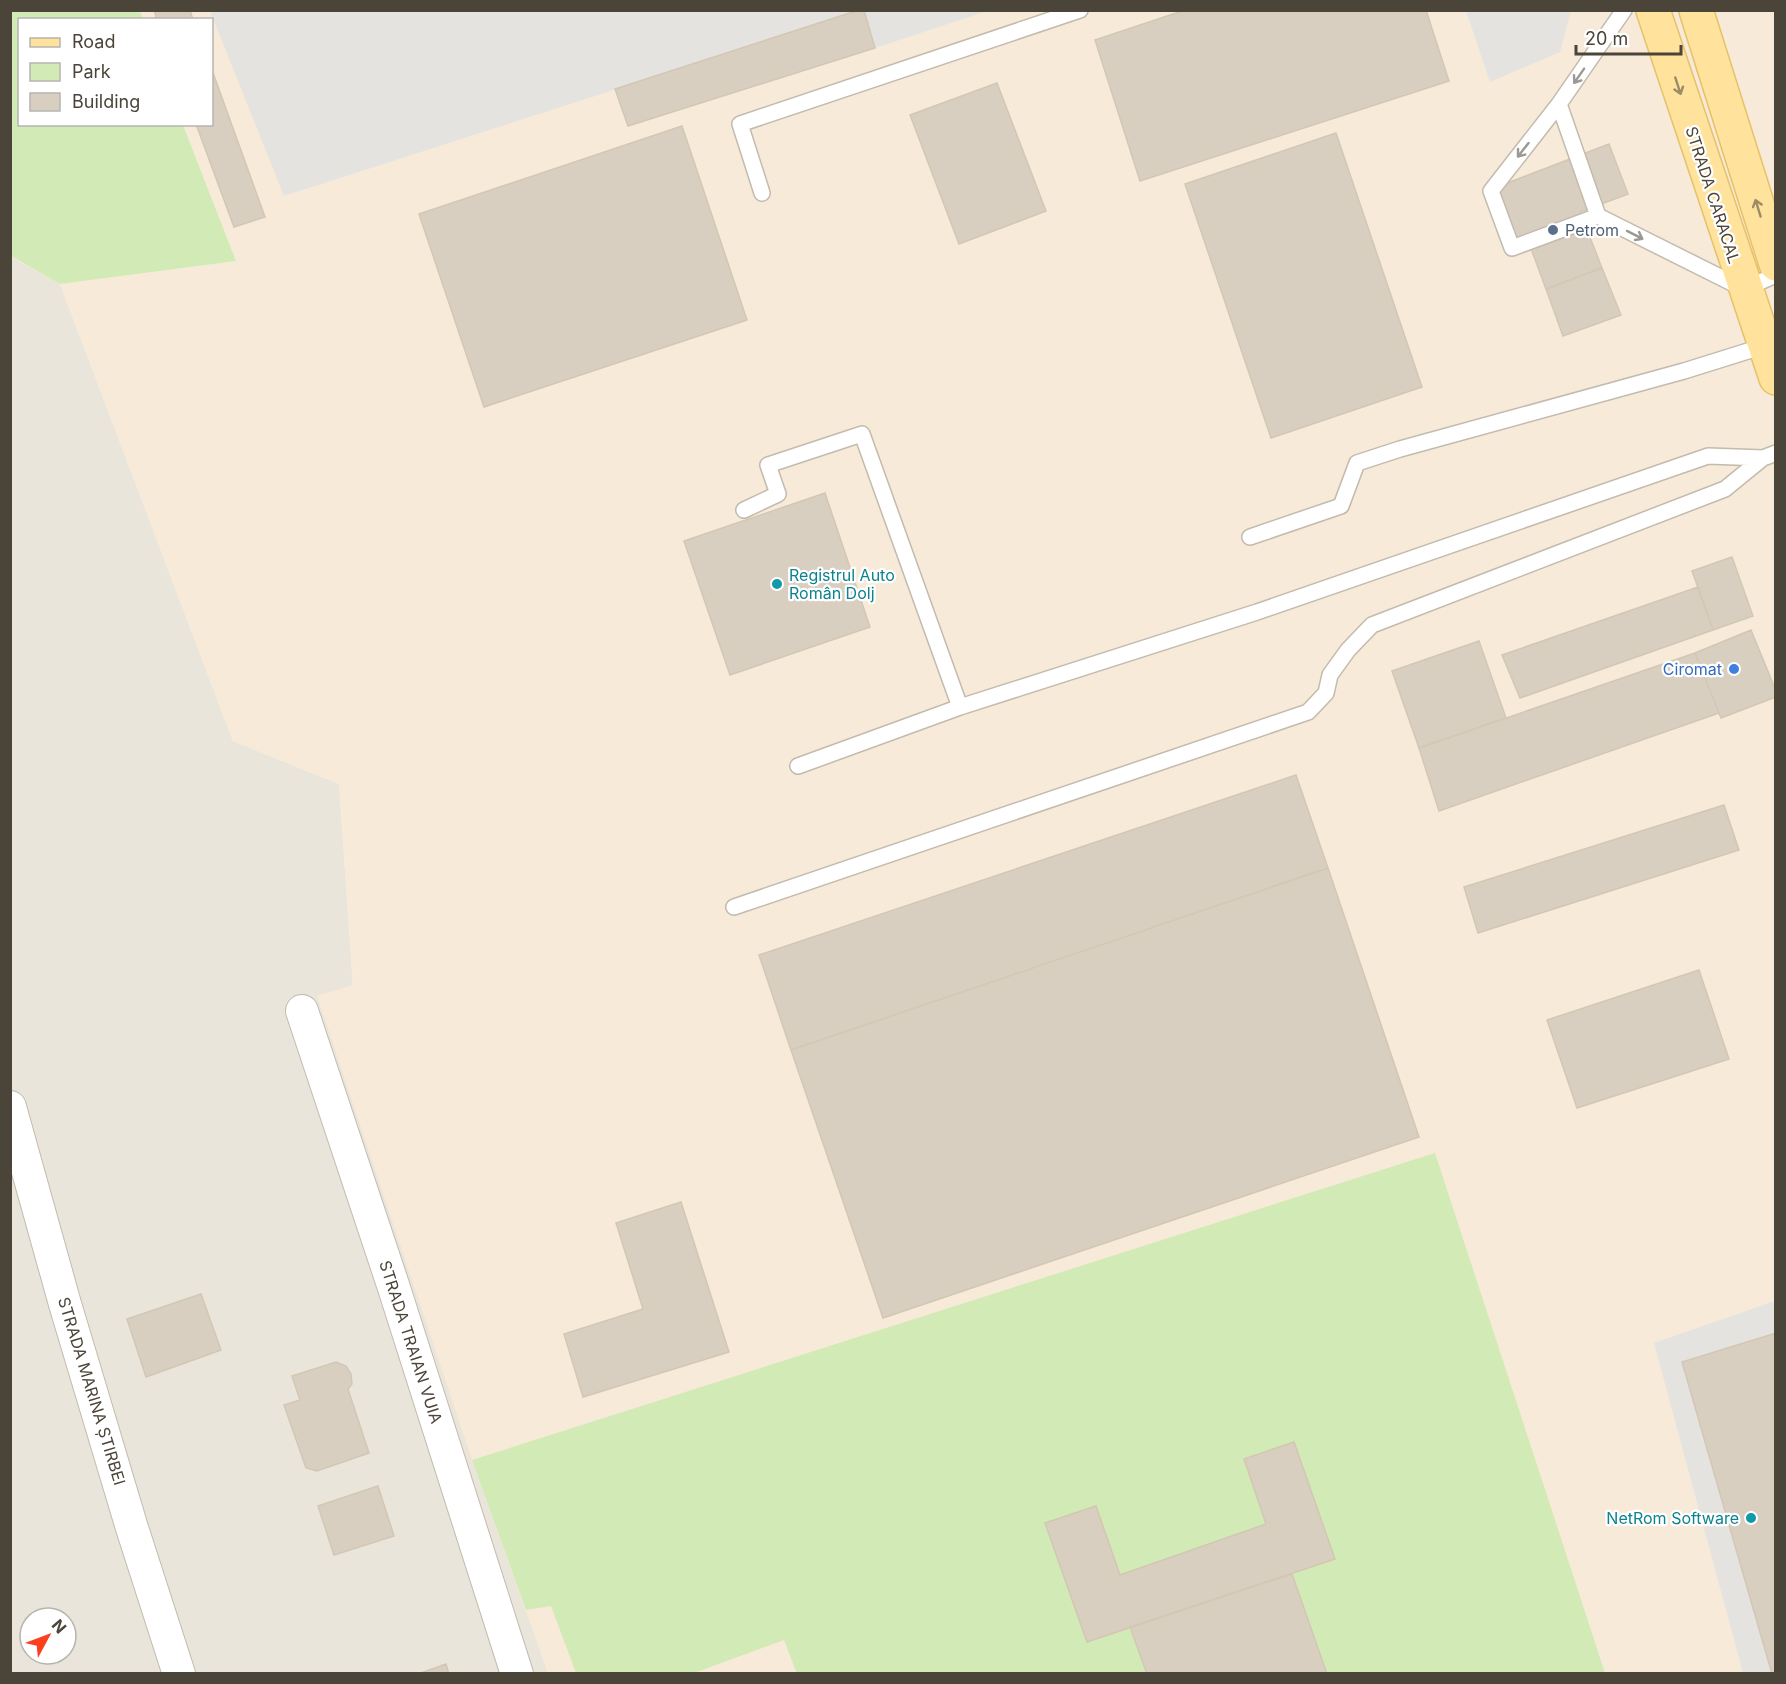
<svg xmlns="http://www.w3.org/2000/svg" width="1786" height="1684" font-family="Inter,sans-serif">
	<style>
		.residential { fill: #eae5da; fill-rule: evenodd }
		.commercial { fill: #f7ead8 }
		.green { fill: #d2eab5 }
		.parking { fill: #e5e3e0 }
		.building { fill: #d8cfc1; stroke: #d3c7b4; stroke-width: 1.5 }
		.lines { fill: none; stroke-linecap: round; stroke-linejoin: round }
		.service-casing { stroke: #c2bbae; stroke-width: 18 }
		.minor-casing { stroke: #c2bbae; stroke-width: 34 }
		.primary-casing { stroke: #e6c16a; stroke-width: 36 }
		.service { stroke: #fff; stroke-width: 15 }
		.minor { stroke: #fff; stroke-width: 32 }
		.primary { stroke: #ffe39c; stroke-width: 33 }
		.oneway { stroke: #9c9892 }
		.oneway2 { stroke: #9c8c66 }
		.service-dot { fill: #5c6f8a; stroke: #fff; stroke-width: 2 }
		.culture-dot { fill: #0f9aa8; stroke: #fff; stroke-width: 2 }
		.shop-dot { fill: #3f7fe0; stroke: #fff; stroke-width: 2 }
		.labels { text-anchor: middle; stroke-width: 4.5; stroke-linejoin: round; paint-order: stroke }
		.street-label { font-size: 16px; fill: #4b4439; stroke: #fff }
		.service-label { font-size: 16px; fill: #4e5e75; stroke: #fff; text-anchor: start }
		.culture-label { font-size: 16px; fill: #0d838f; stroke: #fff; text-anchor: start }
		.shop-label { font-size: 16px; fill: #366cbe; stroke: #fff; text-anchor: end }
	</style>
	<rect width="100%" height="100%" fill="#f6f3ec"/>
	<path class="residential" d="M10,256l50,28 173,457 106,43 14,202 -35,10 230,677h-537zM30,1618h36v36h-36z"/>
	<path class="commercial" d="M140,11h1635v1662h-1227l-76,-213 -155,-464 36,-11 -14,-201 -106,-43 -173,-457 176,-23 -53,-136 29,-1v-104l-69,-1z"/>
	<path class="green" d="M11,10l129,1 3,8 -123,1v104l163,1 53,136 -176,23 -49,-28z
		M1435,1153l170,520 -808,1 -13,-34 -90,33h-118l-25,-67 -25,4 -54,-150z"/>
	<path class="parking" d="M210,11h649l-575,185z
		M864,11v-1l123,1 -112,37z
		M1466,11v-1l105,1 -11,41 -70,30z
		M1775,1301v32l-93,29 90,311h-29l-89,-330z"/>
	<path class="building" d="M154,10h36l3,10h-36z
		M859,10h5l11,38 -247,78 -13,-37z
		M1185,10h241l23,71 -309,100 -45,-141z
		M212,70l53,147 -31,10 -38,-103h16z
		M997,83l49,128 -87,33 -49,-129z
		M682,126l65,194 -263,87 -65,-193z
		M1336,133l86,254 -151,51 -86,-254z
		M1609,144l19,50 -48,18 22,56 -56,21 -20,-54 -10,4 -19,-52z
		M1602,268l19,47 -58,21 -17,-47z
		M825,493l45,134 -140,48 -46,-134z
		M1732,557l21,59 -40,14 -21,-59z
		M1698,587l15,43 -193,68 -18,-43z
		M1751,630l25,61v6l-55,21 -26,-65z
		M1479,641l27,77 -87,30 -27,-77z
		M1695,653l24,60 -280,98 -20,-63z
		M1296,775l32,93 -537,182 -32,-95z
		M1724,805l15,45 -261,83 -14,-46z
		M1328,868l91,269 -536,181 -92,-268z
		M1699,970l30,89 -152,49 -30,-88z
		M681,1202l48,150 -146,45 -19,-63 79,-25 -27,-86z
		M201,1294l20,56 -75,27 -19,-58z
		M1776,1333v341h-4l-90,-312z
		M336,1362l10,4 5,8 1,10 -4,5 21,64 -52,18 -11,-3 -22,-63 16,-5 -8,-24z
		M1294,1442l41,117 -248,83 -42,-119 51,-17 24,69 146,-51 -22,-65z
		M378,1486l16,50 -60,19 -16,-49z
		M1292,1574l35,100h-180l-17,-47z
		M446,1664l3,10h-31z"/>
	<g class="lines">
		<defs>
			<path id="service" d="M1624,10l-65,94 39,112 146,73 32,-14
				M1559,104l-68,87 21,57 86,-32
				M762,193l-22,-69 340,-114
				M744,510l34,-16 -10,-29 94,-31 98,273 297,-95 451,-156 55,2
				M1250,537l91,-31 16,-43 43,-14 284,-78 80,-25
				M798,766l162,-59
				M734,907l574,-195 18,-19 4,-18 18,-25 24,-25 353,-136 38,-31 13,-5"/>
			<path id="minor" d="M302,1011l92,277 123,386
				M10,1107l55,197 67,224 47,146"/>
			<path id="primary" d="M1653,10l123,368
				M1696,10l80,254"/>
		</defs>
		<use href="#service" class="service-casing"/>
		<use href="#minor" class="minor-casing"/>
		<use href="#primary" class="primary-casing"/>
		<use href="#service" class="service"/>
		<use href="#minor" class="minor"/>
		<use href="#primary" class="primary"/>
	</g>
	<defs><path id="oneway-shaft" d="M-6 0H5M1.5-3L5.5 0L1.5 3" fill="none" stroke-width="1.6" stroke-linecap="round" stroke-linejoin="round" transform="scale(1.5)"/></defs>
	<g class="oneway">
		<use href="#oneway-shaft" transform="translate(1579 76) rotate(125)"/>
		<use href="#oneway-shaft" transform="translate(1523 150) rotate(128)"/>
		<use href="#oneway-shaft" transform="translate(1635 235) rotate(27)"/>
	</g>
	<g class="oneway2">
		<use href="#oneway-shaft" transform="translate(1678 86) rotate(72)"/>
		<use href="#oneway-shaft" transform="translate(1758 208) rotate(-107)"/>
	</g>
	<circle class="service-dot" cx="1553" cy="230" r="6"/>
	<g class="culture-dot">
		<circle cx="777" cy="584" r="6"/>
		<circle cx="1751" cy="1518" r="6"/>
	</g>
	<circle class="shop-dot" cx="1734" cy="669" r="6"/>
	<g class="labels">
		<g class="street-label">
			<text transform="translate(1713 195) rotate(72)" y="6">STRADA CARACAL</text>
			<text transform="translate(411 1342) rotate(72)" y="6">STRADA TRAIAN VUIA</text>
			<text transform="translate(92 1391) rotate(73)" y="6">STRADA MARINA ȘTIRBEI</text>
		</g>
		<g class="service-label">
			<text x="1565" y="236">Petrom</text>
		</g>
		<g class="culture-label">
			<text x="789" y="581">Registrul Auto<tspan x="789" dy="18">Român Dolj</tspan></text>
			<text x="1739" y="1524" text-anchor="end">NetRom Software</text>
		</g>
		<g class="shop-label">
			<text x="1722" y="675">Ciromat</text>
		</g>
	</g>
	<rect width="1786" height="1684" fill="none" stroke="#4b4439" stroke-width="24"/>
	<rect x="18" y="18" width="195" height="108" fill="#ffffff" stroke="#b7b4b0" stroke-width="1.5"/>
	<rect x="30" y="38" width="30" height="9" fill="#ffe39c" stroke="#b7b4b0" stroke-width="1.5"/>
	<text x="72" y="48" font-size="18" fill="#4b4439">Road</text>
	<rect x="30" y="63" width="30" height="18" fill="#d2eab5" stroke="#b7b4b0" stroke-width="1.5"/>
	<text x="72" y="78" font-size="18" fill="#4b4439">Park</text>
	<rect x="30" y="93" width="30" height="18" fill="#d8cfc1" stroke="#b7b4b0" stroke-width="1.5"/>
	<text x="72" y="108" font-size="18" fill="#4b4439">Building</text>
	<g transform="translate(48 1636) rotate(49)"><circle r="28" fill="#ffffff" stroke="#b7b4b0" stroke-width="1.5"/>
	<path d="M0-4.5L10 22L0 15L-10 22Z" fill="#fc3f1d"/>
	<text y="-9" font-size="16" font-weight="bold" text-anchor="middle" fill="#4b4439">N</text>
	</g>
	<path d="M1576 45v9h105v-9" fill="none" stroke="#4b4439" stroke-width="3"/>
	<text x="1585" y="45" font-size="18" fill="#4b4439" stroke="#ffffff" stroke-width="4.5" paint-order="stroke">20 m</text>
</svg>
